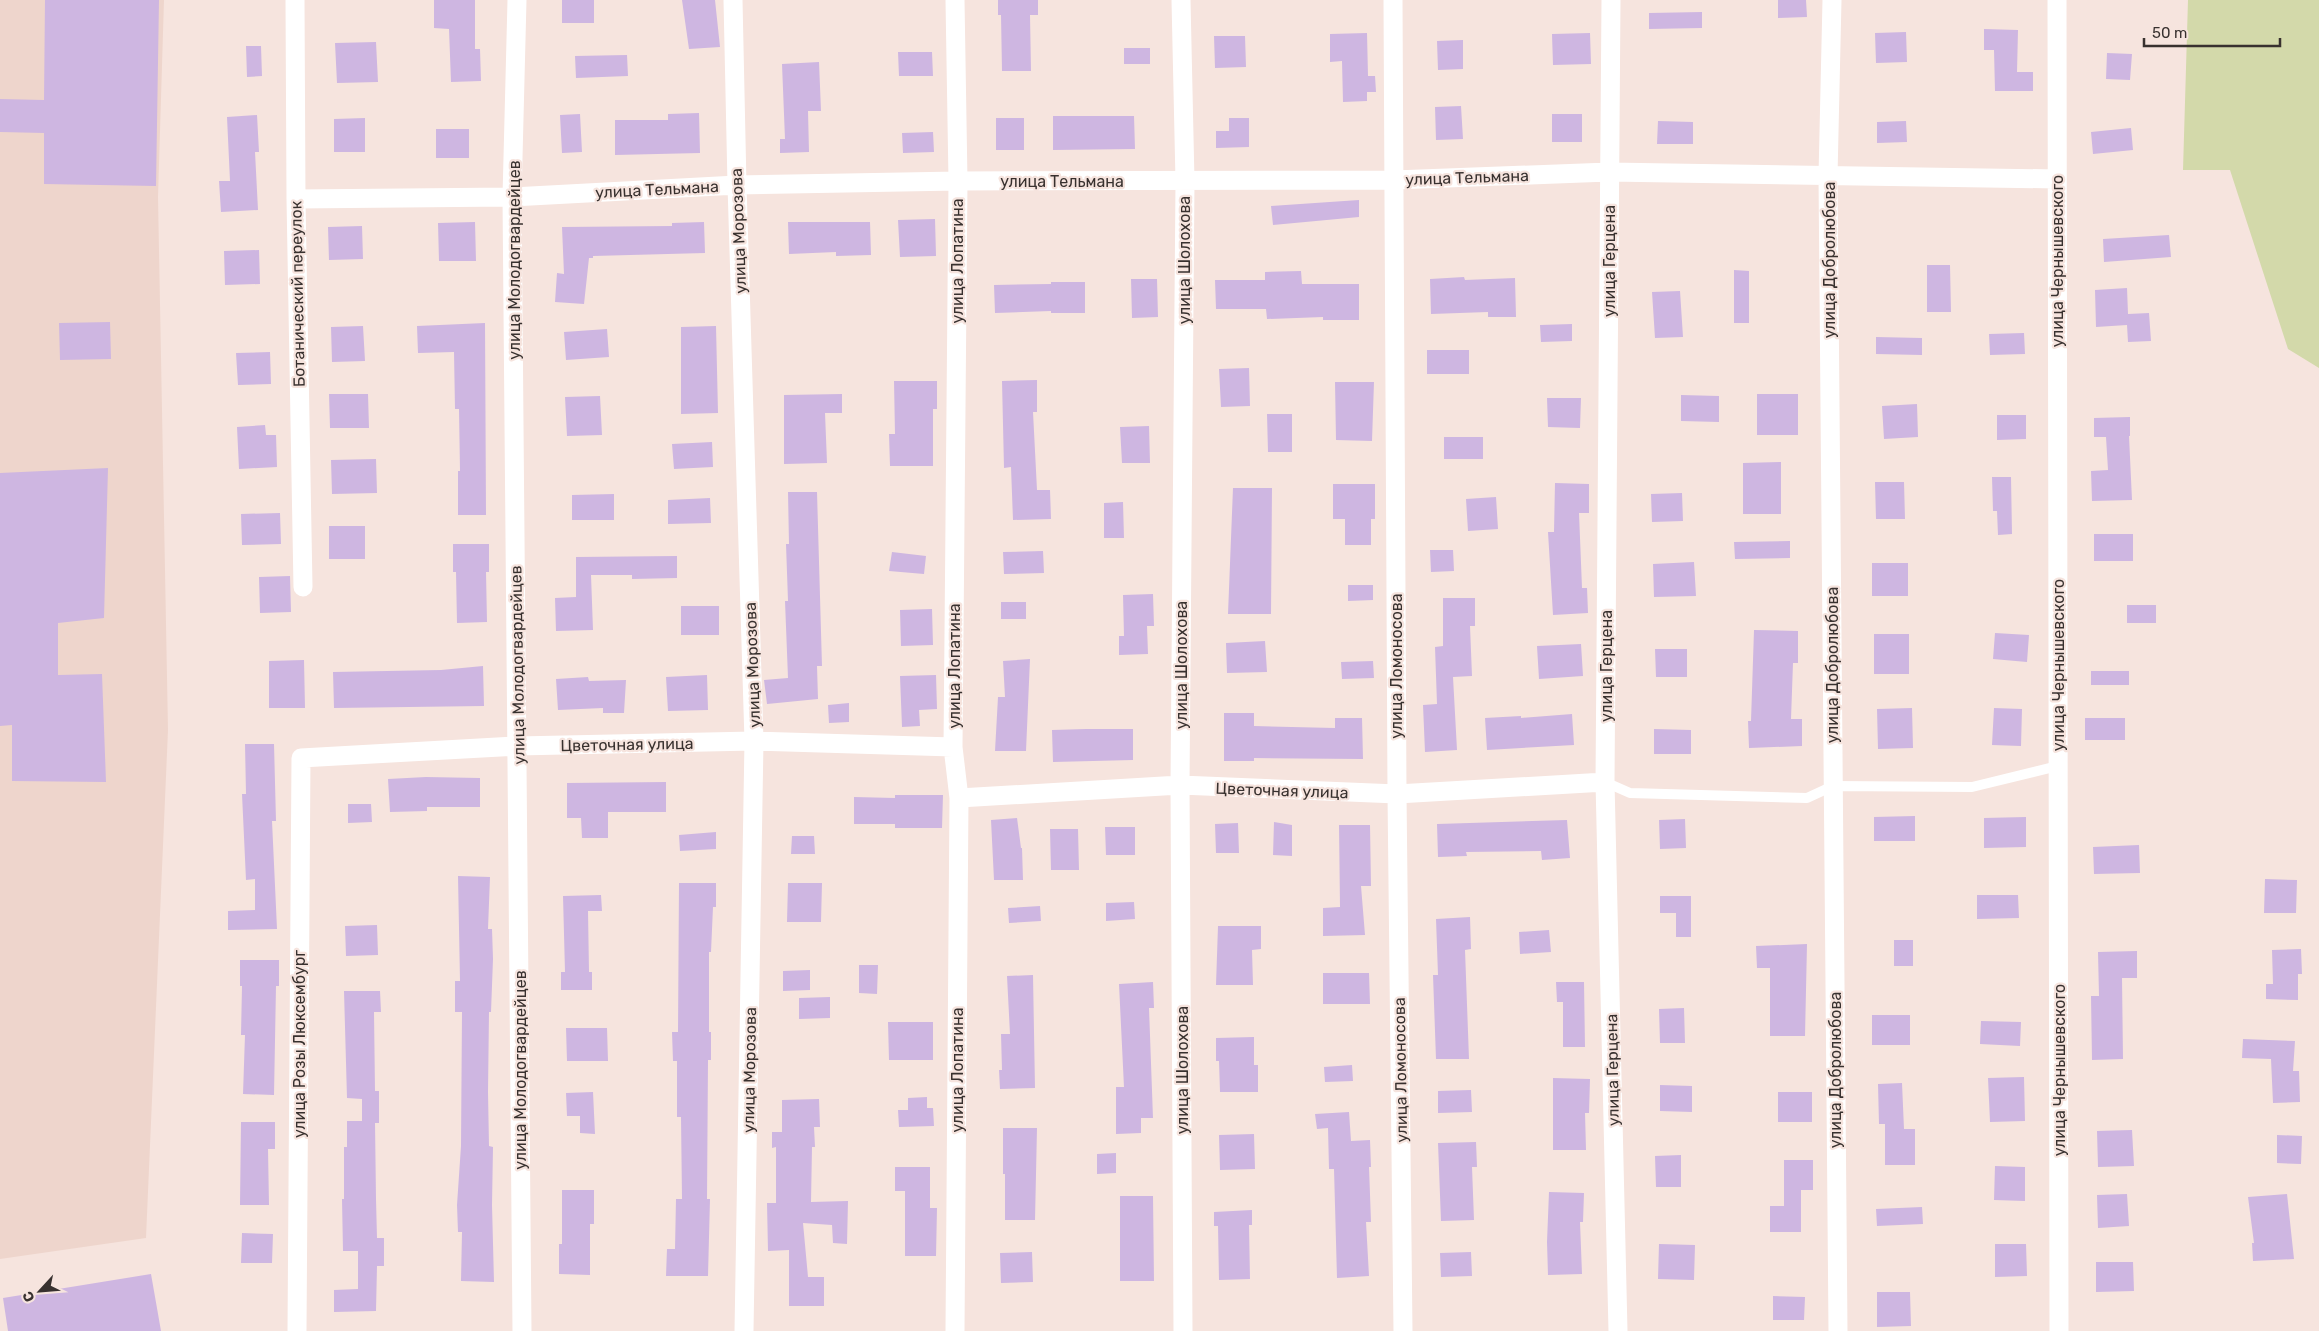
<svg xmlns="http://www.w3.org/2000/svg" width="2319" height="1331" font-family="Rubik,sans-serif">
	<style>
		.built { fill: #eed5cc }
		.green { fill: #d3d9aa }
		.building { fill: #ceb6e1 }
		.lines { fill: none; stroke-linecap: round; stroke-linejoin: round }
		.lane { stroke: #fff; stroke-width: 10 }
		.street { stroke: #fff; stroke-width: 19 }
		.labels { text-anchor: middle; stroke-width: 4.5; stroke-linejoin: round; paint-order: stroke }
		.street-label { font-size: 16px; fill: #38312f; stroke: #f6e4de }
	</style>
	<rect width="100%" height="100%" fill="#f6e4de"/>
	<path class="built" d="M0,0h164l-6,197 10,533 -22,508 -146,21z"/>
	<path class="green" d="M2188,0h131v368l-31,-19 -58,-179h-47z"/>
	<path class="building" d="M45,0h114l-3,186 -112,-2v-51l-44,-1v-33l44,1z
		M434,0h41v49h5l1,32 -30,1 -2,-53 -15,-1z
		M562,0h32v23h-32z
		M682,0h33l5,47 -31,2z
		M998,0h40v15h-8l1,56h-29l-1,-56h-3z
		M1778,0h28l1,17 -29,1z
		M1702,12v16l-53,1v-16z
		M1984,29l34,1 -1,42h16v19h-38l-1,-41h-10z
		M1906,32l1,30 -31,1 -1,-30z
		M1367,33l1,43h7l1,16h-9v9l-24,1 -1,-41 -12,1v-28z
		M1590,33l1,31 -38,1 -1,-31z
		M1214,36h31l1,31 -31,1z
		M1463,40v29l-25,1 -1,-29z
		M376,42l2,40 -41,1 -2,-40z
		M246,46h15l1,30 -15,1z
		M1124,48h26v16h-26z
		M898,52h34l1,24h-34z
		M2107,53l25,1 -2,26 -24,-1z
		M627,55l1,21 -52,2 -1,-22z
		M819,62l2,49h-13l1,41 -29,1v-14h5l-3,-75z
		M1461,106l2,33 -27,1 -1,-33z
		M699,113l1,40 -85,2v-35h53v-6z
		M580,114l2,38 -20,1 -2,-38z
		M1552,114h30v28h-30z
		M257,115l2,37h-4l3,58 -37,2 -2,-31h11l-3,-64z
		M1053,116h81l1,33 -82,1z
		M365,118v34h-31v-33z
		M996,118h28v32h-28z
		M1229,118h20v29l-33,1v-17h13z
		M1658,121l35,1v22h-36z
		M1906,121l1,21 -30,1v-21z
		M2131,128l2,22 -40,4 -2,-22z
		M436,129h33v29h-33z
		M933,132l1,20 -31,1 -1,-20z
		M1359,200v17l-86,8 -2,-19z
		M935,219l1,37 -36,1 -2,-37z
		M475,222l1,39h-37l-1,-38z
		M704,222l1,31 -112,3v2h-4l-5,46 -29,-2 2,-29 7,1 -2,-47 110,-1v-3z
		M788,222h82l1,33 -35,1v-4l-47,2z
		M362,226l1,33 -34,1 -1,-33z
		M2169,235l2,22 -67,5 -1,-23z
		M259,250l1,34 -35,1 -1,-34z
		M1927,265h23l1,47h-24z
		M1734,270l15,1v52h-15z
		M1301,271l1,13h57v36h-36v-3l-56,2 -1,-10h-50l-1,-29h50v-8z
		M1464,277l1,3 50,-2 1,39h-28v-5l-57,2 -1,-35z
		M1131,279h26l1,38 -26,1z
		M1051,282h34v31h-34v-2l-56,2 -1,-28 57,-1z
		M2127,288l1,26 21,-1 2,28 -23,1 -1,-17 -31,2 -1,-37z
		M1680,291l3,46 -28,1 -3,-46z
		M110,322l1,37 -51,1 -1,-37z
		M485,323l1,192h-28v-44h2l-1,-62h-4l-1,-57 -36,1 -1,-27z
		M1572,324v17l-31,1 -1,-17z
		M363,326l2,35 -33,1 -1,-35z
		M716,326l2,87 -37,1v-87z
		M607,329l2,28 -43,3 -2,-28z
		M2024,333l1,21 -35,1 -1,-21z
		M1876,337l46,1v17l-46,-1z
		M1427,350h42v24h-42z
		M270,352l1,32 -33,1 -2,-32z
		M1249,368l1,38 -29,1 -2,-38z
		M1037,380v32h-4l4,78h13l1,29 -38,1 -2,-53 -7,1 -2,-87z
		M894,381h43v28h-4v57h-43l-1,-32h6z
		M1335,382h39l-2,59 -36,-1z
		M329,394h39l1,34h-39z
		M842,394v19h-17l2,50 -43,1v-69z
		M1757,394h41v41h-41z
		M1681,395l38,1v26l-38,-1z
		M600,396l2,39 -35,1 -2,-39z
		M1547,398h34l-1,30 -32,-1z
		M1917,404l1,33 -34,2 -2,-33z
		M1267,414h25v38h-24z
		M1997,415h29v24l-29,1z
		M2130,417v19h-1l3,64 -40,1 -1,-30 17,-1 -2,-33h-12v-19z
		M265,425l1,10h10l1,32 -38,2 -2,-42z
		M1149,426l1,37h-28l-2,-36z
		M1444,437h39v22h-39z
		M712,442l1,25 -39,2 -2,-25z
		M376,459l1,34 -45,1 -1,-34z
		M1781,462v52h-38v-51z
		M108,468l-4,150 -46,5v52l44,-1 4,108 -94,-1v-56l-12,1v-253z
		M1992,477h19l1,57 -14,1 -1,-24h-4z
		M1875,482h29l1,37h-29z
		M1555,483l34,1v29h-10l3,75h5l1,25 -35,2 -5,-83h6z
		M1333,484h42v35h-4v26h-26v-26h-12z
		M1233,488h39l-1,126h-43z
		M788,492h29l5,174h-5l1,33 -51,5 -3,-24 24,-2 -3,-77h3l-2,-57h3z
		M1682,493l1,28 -31,1 -1,-28z
		M614,494v26h-42v-25z
		M1496,497l2,32 -30,2 -2,-32z
		M710,498l1,25 -43,1v-24z
		M1123,502l1,36h-20v-35z
		M280,513l1,31 -39,1 -1,-31z
		M329,526h36v33h-36z
		M2094,534h39v27h-39z
		M1790,541v17l-55,1 -1,-17z
		M453,544h36v28h-3l1,50 -30,1 -1,-51h-3z
		M1430,550h23l1,21 -23,1z
		M1043,551l1,22 -40,1 -1,-22z
		M892,552l34,4 -2,18 -35,-3z
		M677,556v22l-45,1v-4h-41l2,55 -37,1 -1,-33 21,-1v-40z
		M1694,562l2,34 -42,1 -1,-33z
		M1872,563h36v33h-36z
		M290,576l1,36 -31,1 -1,-36z
		M1348,585h25v15l-25,1z
		M1153,594l1,32h-7l1,28 -29,1v-19h5l-1,-41z
		M1443,598h32v28h-5l2,50 -19,1 4,73 -32,2 -2,-47 14,-1 -2,-57 8,-1z
		M1001,602h25v17h-25z
		M2127,605h29v18h-29z
		M681,606h38v29h-38z
		M932,609l1,36 -32,1 -1,-36z
		M1754,630l44,1v32h-5l-2,56h11v27l-53,2 -1,-27h3z
		M1995,633l34,2 -2,27 -34,-3z
		M1874,634h35v40h-35z
		M1265,641l2,31 -40,1 -1,-30z
		M1581,644l2,32 -44,3 -2,-33z
		M1655,649h32v28h-31z
		M1030,659l-4,92h-31l3,-54h7l-2,-36z
		M304,660l1,48h-36v-47z
		M1373,661l1,17 -32,1 -1,-17z
		M483,666l1,40 -150,2 -1,-36 108,-2z
		M2091,671h38v14h-38z
		M707,675l1,35 -40,1 -2,-34z
		M936,675l1,34 -18,1 1,16 -18,1 -2,-51z
		M588,677l1,4 37,-1 -2,33h-21v-5l-45,2 -2,-31z
		M849,703v19l-20,1 -1,-18z
		M1912,708l1,40 -35,1 -1,-40z
		M1994,708l28,1 -1,37 -29,-1z
		M1224,713h30v13l81,2v-10h27l1,41 -109,-1v3h-30z
		M1572,714l2,31 -87,5 -2,-32 36,-2v2z
		M2085,718h40v22h-40z
		M1086,729h47v31l-80,2 -1,-32z
		M1654,729l37,1v24h-37z
		M245,744h29l2,77h-4l5,108 -49,1v-19l27,-1v-31l-9,1 -4,-86h4z
		M426,777l54,1v29h-53v4l-37,1 -2,-33z
		M666,782v30h-58v26h-26l-1,-20h-14v-35z
		M895,795h48l-1,33h-47v-4h-41v-27l41,1z
		M348,804h23l1,18 -24,1z
		M1915,816v25h-41v-24z
		M2026,817v30l-42,1v-30z
		M1017,818l4,30h1l1,32h-29l-3,-60z
		M1685,819l1,29 -26,1 -1,-29z
		M1567,820l3,38 -28,2 -1,-9 -75,1 1,4 -29,1 -1,-33z
		M1274,822l18,3v31l-19,-1z
		M1238,823l1,30h-23l-1,-29z
		M1339,825h31l1,61h-10l4,49 -42,1v-28l17,-1z
		M1105,827h30v28h-29z
		M1050,829h28l1,41h-28z
		M716,832v17l-36,2 -1,-16z
		M792,836h22l1,18h-24z
		M2139,845l1,28 -46,1 -1,-27z
		M458,876l32,1 -2,52h4l1,30 -2,53h-2l-1,80 1,54 4,1 -1,58 2,77 -33,-1 1,-49h-4l-1,-27 4,-59 1,-134h-7v-31h5z
		M2265,879l32,1 -1,33h-32z
		M679,883h37v24h-3l-2,45h-2v80h2v28h-3l-1,139h3l-2,77h-42l1,-27h8l1,-50h6l-1,-82h-4v-56h-4l-1,-29h6z
		M788,883h34l-1,39h-34z
		M601,895l1,16h-14l1,61h3v18h-31v-18h4l-2,-76z
		M1977,895h41l1,23 -42,1z
		M1660,896h31v41h-15v-24h-16z
		M1134,902l1,17 -29,2v-18z
		M1040,906l1,15 -32,2 -1,-15z
		M1470,917l1,32 -6,1 4,109h-33l-3,-84h5l-2,-56z
		M377,925l1,30 -32,1 -1,-30z
		M1218,926h43v23l-9,1 1,35h-37z
		M1549,930l2,22 -31,2 -1,-22z
		M1894,940h19v26h-19z
		M1807,944l-2,92h-35v-68h-13l-1,-22z
		M2301,949l1,25h-4v26l-32,-1v-15h7l-1,-34z
		M2137,951v27h-15l1,81 -31,1 -1,-64h8l-1,-44z
		M240,960h39v26h-3l-2,109 -31,-1 2,-59h-4l1,-49h-2z
		M859,965h19l-1,29 -18,-1z
		M810,970v20l-27,1v-20z
		M1323,973h46l1,31h-47z
		M1033,975l2,113 -35,1 -1,-19h3l-1,-36h9l-3,-58z
		M1153,982l1,26h-5l4,110h-12v15l-25,1v-47h8l-5,-103z
		M1556,982h28l1,65h-22v-45h-6z
		M344,991h36l1,21h-7l1,79h4v32h-4l1,76 1,39h7v28h-7l-1,45 -42,1v-22l24,-1v-38h-15l-1,-52h2v-52h3v-26h15v-22l-15,-1z
		M830,997v21l-31,1v-21z
		M1684,1008l1,35h-25l-1,-34z
		M1872,1015h38v30h-38z
		M1981,1021l40,1 -1,24 -40,-2z
		M888,1022h45v38h-44z
		M566,1028h41l1,33h-41z
		M1254,1037v28h4v27h-38l-1,-31h-3v-23z
		M2243,1039l52,2 -2,30h6l1,31 -27,1 -2,-44 -29,-1z
		M1352,1065l1,16 -28,1 -1,-15z
		M2024,1077l1,44 -35,1 -2,-44z
		M1553,1078l37,1 -1,34h-4l1,37h-33z
		M1902,1083l2,46h11v36h-30v-41h-6l-1,-40z
		M1660,1085l32,1v26l-32,-1z
		M1471,1090l1,22 -34,1v-22z
		M593,1092l2,42 -15,-1v-17h-13l-1,-23z
		M1778,1092h34v30h-34z
		M927,1097v11h6l1,18 -35,1 -1,-17h10v-12z
		M819,1099l1,28h-6l1,20h-3l-1,55 37,-1 -1,43 -14,-1 -1,-18 -29,-2 5,54h16v29h-35v-56l-21,1 -1,-48h9v-56l-4,1v-16h10v-32z
		M1349,1112l2,29 19,-1 1,27h-2l2,55h-5l3,54 -32,2 -3,-109h-5l-1,-41 -11,1 -2,-15z
		M241,1122h34v27h-7l1,56h-29z
		M1003,1128h34l-2,92h-30v-46h-2z
		M2132,1130l2,36 -36,1 -1,-36z
		M1254,1134l1,35 -35,1 -1,-35z
		M2277,1135l25,1 -1,28 -24,-1z
		M1476,1142l1,25h-5l2,53 -33,1 -3,-78z
		M1116,1153v20l-19,1v-20z
		M1681,1155v32h-25l-1,-31z
		M1784,1160h29v30h-12v42h-31v-26h14z
		M1995,1166l30,1v34l-31,-1z
		M895,1167h35v41h7l-1,48h-31v-65h-10z
		M562,1190h32v34h-4v51l-31,-1v-30h3z
		M1549,1192l35,1 -1,29h-3l2,52 -34,1 -1,-33z
		M2127,1194l2,32 -31,2 -1,-33z
		M2287,1194l7,65 -41,2 -1,-18h2l-6,-46z
		M1120,1196h33l1,85h-34z
		M1922,1207l1,17 -46,2 -1,-17z
		M1252,1210v15h-3l1,54 -31,1 -1,-54h-4v-14z
		M242,1233l31,1 -1,29h-31z
		M1659,1244l36,1 -1,35 -36,-1z
		M1995,1244h31l1,32 -32,1z
		M1032,1252l1,30 -32,1 -1,-30z
		M1471,1252l1,24 -31,1 -1,-24z
		M2096,1262h37l1,29 -38,1z
		M151,1274l10,57h-153l-5,-33z
		M1877,1292h33l1,34 -34,1z
		M1773,1296l32,1 -1,23h-31z"/>
	<g class="lines">
		<path class="lane" d="M1605,782l25,11 177,5 26,-12 139,1 86,-21"/>
		<path class="street" d="M295,0l1,199 7,388
			M517,0l-5,197 10,1134
			M733,0l4,185 17,556 -10,590
			M955,0l3,181 -5,566 6,51 -4,533
			M1181,0l4,181 -5,604 3,546
			M1393,0l4,794 6,537
			M1611,0l-6,782 13,549
			M1832,0l-4,176 10,1155
			M2057,0l2,1331
			M296,199l216,-2 225,-12 221,-4 436,-1 215,-8 448,7
			M959,798l221,-13 217,9 208,-12
			M297,1331l4,-573 216,-12 237,-5 199,6"/>
	</g>
	<g class="labels">
		<g class="street-label">
			<text transform="translate(1467 177) rotate(-2)" y="6">улица Тельмана</text>
			<text x="1062" y="187">улица Тельмана</text>
			<text transform="translate(657 189) rotate(-3)" y="6">улица Тельмана</text>
			<text transform="translate(738 231) rotate(-92)" y="6">улица Морозова</text>
			<text transform="translate(514 260) rotate(-90)" y="6">улица Молодогвардейцев</text>
			<text transform="translate(1184 260) rotate(-90)" y="6">улица Шолохова</text>
			<text transform="translate(1829 260) rotate(-90)" y="6">улица Добролюбова</text>
			<text transform="translate(957 261) rotate(-90)" y="6">улица Лопатина</text>
			<text transform="translate(1609 261) rotate(-90)" y="6">улица Герцена</text>
			<text transform="translate(2057 261) rotate(-90)" y="6">улица Чернышевского</text>
			<text transform="translate(297 294) rotate(-91)" y="6">Ботанический переулок</text>
			<text transform="translate(517 665) rotate(-91)" y="6">улица Молодогвардейцев</text>
			<text transform="translate(752 665) rotate(-92)" y="6">улица Морозова</text>
			<text transform="translate(1181 665) rotate(-90)" y="6">улица Шолохова</text>
			<text transform="translate(1832 665) rotate(-90)" y="6">улица Добролюбова</text>
			<text transform="translate(2058 665) rotate(-90)" y="6">улица Чернышевского</text>
			<text transform="translate(954 666) rotate(-90)" y="6">улица Лопатина</text>
			<text transform="translate(1396 666) rotate(-90)" y="6">улица Ломоносова</text>
			<text transform="translate(1606 666) rotate(-90)" y="6">улица Герцена</text>
			<text transform="translate(627 744) rotate(-1)" y="6">Цветочная улица</text>
			<text transform="translate(1282 790) rotate(2)" y="6">Цветочная улица</text>
			<text transform="translate(299 1044) rotate(-90)" y="6">улица Розы Люксембург</text>
			<text transform="translate(520 1070) rotate(-90)" y="6">улица Молодогвардейцев</text>
			<text transform="translate(749 1070) rotate(-89)" y="6">улица Морозова</text>
			<text transform="translate(957 1070) rotate(-90)" y="6">улица Лопатина</text>
			<text transform="translate(1182 1070) rotate(-90)" y="6">улица Шолохова</text>
			<text transform="translate(1400 1070) rotate(-91)" y="6">улица Ломоносова</text>
			<text transform="translate(1612 1070) rotate(-91)" y="6">улица Герцена</text>
			<text transform="translate(1835 1070) rotate(-90)" y="6">улица Добролюбова</text>
			<text transform="translate(2059 1070) rotate(-90)" y="6">улица Чернышевского</text>
		</g>
	</g>
	<g transform="translate(40 1291) rotate(244)" stroke="#f6e4de" stroke-width="4" paint-order="stroke">
	<path d="M0-4L9 19L0 12L-9 19Z" fill="#38312f"/>
	<text y="-8" font-size="14" font-weight="bold" text-anchor="middle" fill="#38312f">С</text>
	</g>
	<path d="M2144 38v8h136v-8" fill="none" stroke="#38312f" stroke-width="2.5"/>
	<text x="2152" y="38" font-size="15" fill="#38312f" stroke="#f6e4de" stroke-width="4" paint-order="stroke">50 m</text>
</svg>
